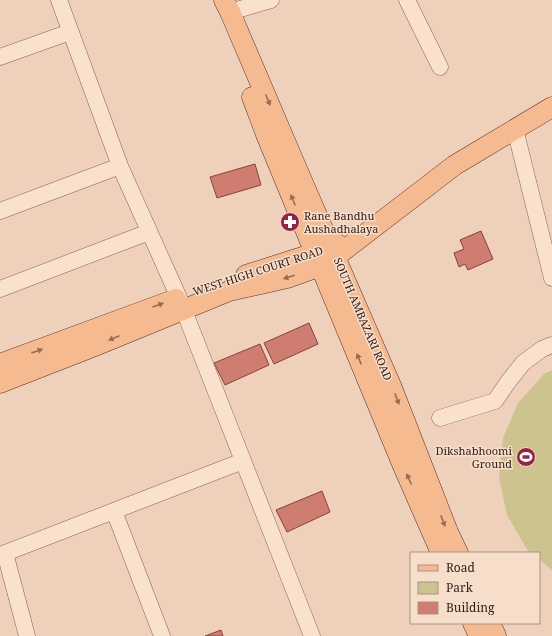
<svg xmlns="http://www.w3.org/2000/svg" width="552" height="636" font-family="'Noto Serif',serif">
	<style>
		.park { fill: #cdc38f }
		.building { fill: #ce7d70; stroke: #86433a }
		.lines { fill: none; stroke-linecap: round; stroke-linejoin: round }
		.minor-casing { stroke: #866255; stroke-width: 17 }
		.major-casing { stroke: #53322a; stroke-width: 21 }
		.minor { stroke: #fae1ce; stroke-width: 16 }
		.major { stroke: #f5ba90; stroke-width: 20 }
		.oneway { fill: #956d55 }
		.labels { text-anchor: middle; stroke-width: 3; stroke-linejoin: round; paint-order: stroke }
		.poi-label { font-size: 11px; fill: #35201a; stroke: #f6decb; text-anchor: start }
		.street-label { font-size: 11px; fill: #35201a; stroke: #f6decb }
	</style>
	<rect width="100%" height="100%" fill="#efd1bb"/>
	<path class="park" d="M552,370v200l-13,-11v-6h-8l-3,-2 -21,-36 -8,-38 4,-39 15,-35 26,-29z"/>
	<path class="building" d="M255,164l6,21 -44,13 -7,-21z
		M481,231l12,28 -25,11 -3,-6 -6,3 -5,-14 10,-4 -4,-9z
		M309,323l9,21 -44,20 -10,-21z
		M260,344l9,21 -44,20 -11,-22z
		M322,491l8,21 -43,20 -11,-22z
		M221,630l2,6h-18z"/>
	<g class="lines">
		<defs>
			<path id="minor" d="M59,0l61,166 59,132 133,338
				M407,0l33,67
				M230,12l41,-12
				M0,57l70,-25
				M515,129l37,149
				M0,211l120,-45
				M0,289l149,-57
				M440,418l55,-17 13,-19 15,-19 19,-14 10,-4
				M114,511l48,125
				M5,553l22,83
				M0,555l243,-94"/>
			<path id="major" d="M224,0l6,12 70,164 92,212 56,144 10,21
				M252,97l15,40 136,329 38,87
				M246,275l69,-22 16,-6 5,-4
				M0,364l176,-65
				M0,383l95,-37 134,-55 58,-13 39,-14 129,-99 97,-58
				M473,623l6,13
				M490,623l6,13"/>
		</defs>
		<use href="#minor" class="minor-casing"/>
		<use href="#major" class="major-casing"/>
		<use href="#minor" class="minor"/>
		<use href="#major" class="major"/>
	</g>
	<defs><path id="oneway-solid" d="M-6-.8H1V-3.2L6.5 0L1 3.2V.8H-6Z"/></defs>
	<g class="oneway">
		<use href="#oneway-solid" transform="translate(268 100) rotate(67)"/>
		<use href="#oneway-solid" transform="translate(293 200) rotate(-112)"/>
		<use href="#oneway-solid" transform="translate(289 277) rotate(163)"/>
		<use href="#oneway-solid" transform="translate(158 305) rotate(-20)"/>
		<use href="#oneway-solid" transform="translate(114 338) rotate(158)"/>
		<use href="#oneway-solid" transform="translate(37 351) rotate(-20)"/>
		<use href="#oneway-solid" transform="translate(359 359) rotate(-112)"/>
		<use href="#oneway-solid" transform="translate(397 399) rotate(69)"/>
		<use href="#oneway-solid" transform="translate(409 479) rotate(-114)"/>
		<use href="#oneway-solid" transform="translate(443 521) rotate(69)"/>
	</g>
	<defs>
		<symbol id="pharmacy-disc" viewBox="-11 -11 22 22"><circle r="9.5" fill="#972343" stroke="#f6decb"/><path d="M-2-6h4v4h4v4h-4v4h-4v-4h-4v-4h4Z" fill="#fff"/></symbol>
		<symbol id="stadium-disc" viewBox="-11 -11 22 22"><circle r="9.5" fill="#972343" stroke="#f6decb"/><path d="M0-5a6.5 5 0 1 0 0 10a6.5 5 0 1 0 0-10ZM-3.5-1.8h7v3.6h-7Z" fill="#fff"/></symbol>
	</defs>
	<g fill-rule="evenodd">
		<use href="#pharmacy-disc" x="279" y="211" width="22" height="22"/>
		<use href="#stadium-disc" x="515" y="446" width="22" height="22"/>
	</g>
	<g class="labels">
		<g class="poi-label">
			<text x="304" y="220">Rane Bandhu<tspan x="304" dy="13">Aushadhalaya</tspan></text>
			<text x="512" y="455" text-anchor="end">Dikshabhoomi<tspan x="512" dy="13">Ground</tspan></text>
		</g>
		<g class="street-label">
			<text transform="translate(258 271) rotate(-18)" y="4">WEST HIGH COURT ROAD</text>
			<text transform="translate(363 319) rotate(67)" y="4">SOUTH AMBAZARI ROAD</text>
		</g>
	</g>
	<rect x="410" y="552" width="130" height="72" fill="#f6decb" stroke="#a99284"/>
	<rect x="418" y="565" width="20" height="6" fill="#f5ba90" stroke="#a99284"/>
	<text x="446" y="572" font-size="12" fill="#35201a">Road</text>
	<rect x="418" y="582" width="20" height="12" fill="#cdc38f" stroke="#a99284"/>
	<text x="446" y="592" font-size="12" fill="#35201a">Park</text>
	<rect x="418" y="602" width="20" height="12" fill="#ce7d70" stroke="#a99284"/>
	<text x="446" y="612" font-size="12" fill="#35201a">Building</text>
</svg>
